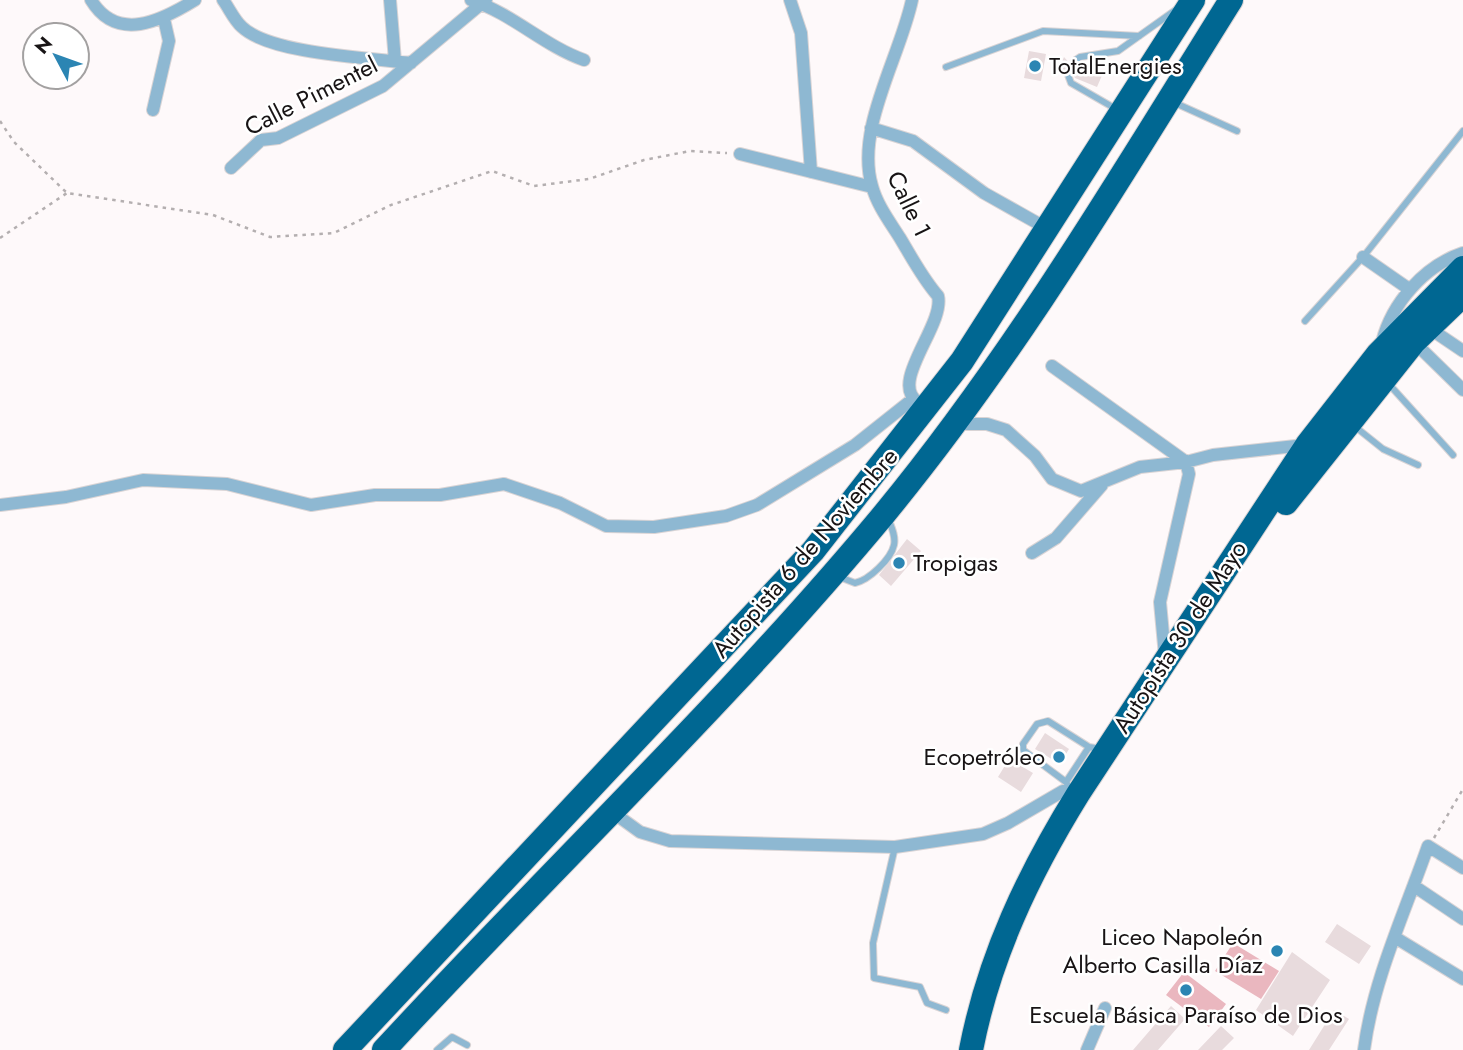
<svg xmlns="http://www.w3.org/2000/svg" width="1463" height="1050" font-family="Jost,sans-serif">
	<style>
		.grass { fill: #eab7bf }
		.building { fill: #e8dbdd }
		.lines { fill: none; stroke-linecap: round; stroke-linejoin: round }
		.lane-casing { stroke: #d9d4d5; stroke-width: 8 }
		.street-casing { stroke: #d9d4d5; stroke-width: 14 }
		.highway-casing { stroke: #d9d4d5; stroke-width: 26 }
		.path { stroke: #b4afb0; stroke-width: 2.5; stroke-dasharray: 3.5 5; stroke-linecap: butt }
		.lane { stroke: #8eb8d2; stroke-width: 6 }
		.street { stroke: #8eb8d2; stroke-width: 12 }
		.highway { stroke: #006792; stroke-width: 24 }
		.poi-dot { fill: #2b85b3; stroke: #fff; stroke-width: 2.5 }
		.labels { text-anchor: middle; stroke-width: 5; stroke-linejoin: round; paint-order: stroke }
		.poi-label { font-size: 24px; fill: #181415; stroke: #fff; text-anchor: start }
		.street-label { font-size: 24px; fill: #181415; stroke: #fff }
	</style>
	<rect width="100%" height="100%" fill="#fef9fa"/>
	<path class="grass" d="M1233,943l46,28 -18,28 -46,-28z
		M1184,972l42,32 -17,23 -43,-32z"/>
	<path class="building" d="M1029,51l17,3 -5,27 -17,-3z
		M1064,57l8,9 8,-2 23,9 -6,14 -22,-9 -5,-8 -12,1z
		M907,539l14,12 -30,35 -12,-11z
		M1045,733l24,16 -9,15 -25,-15z
		M1009,759l24,14 -12,19 -23,-15z
		M1337,924l34,22 -12,18 -34,-22z
		M1292,952l38,28 -37,56 -37,-26z
		M1171,1006l14,13 -27,31h-25z
		M1334,1010l15,9 -20,31h-20z
		M1221,1026l13,12 -12,12h-24z"/>
	<g class="lines">
		<defs>
			<path id="lane" d="M1074,61l6,-4 38,-6 59,-42
				M946,67l97,-36 96,5
				M1068,75l3,8 45,26
				M1173,102l64,29
				M1305,321l58,-64 100,-126
				M1387,382l66,73
				M1353,425l30,24 35,16
				M837,576l18,7c14,-3 36,-24 39,-38 2,-9 -3,-19 -6,-27
				M1066,782l23,-35
				M1071,790l-5,-8 -43,-32v-6l14,-20 11,-3 41,26 12,2
				M895,847l-22,96 1,35 46,9 7,16 19,7
				M437,1050l15,-13 15,8"/>
			<path id="street" d="M91,0c26,43 70,21 104,0
				M223,0c6,8 11,20 19,27 28,27 129,31 169,36
				M390,0l5,61
				M471,0c42,14 73,46 113,60
				M790,0l11,33 10,139
				M912,0c-12,57 -57,129 -40,186 5,19 18,36 28,52 12,20 23,41 38,58 7,29 -50,87 -20,106
				M153,110l16,-69 -5,-22
				M871,128l42,13 71,52 64,36
				M740,154l132,33
				M231,168l30,-28 17,-2 105,-52 103,-86
				M1363,257l46,32
				M1429,328l34,23
				M1382,342c10,-39 42,-76 81,-89
				M1414,342l49,48
				M1052,366l134,96 3,12 -29,128 5,54
				M955,424h32l19,6 29,26 17,23 29,12 59,-24 46,-5 27,-7 92,-10
				M0,505l66,-8 77,-17 84,4 84,21 64,-10h65l64,-11 56,19 46,23 48,1 72,-11 31,-11 98,-60 58,-46
				M1032,553l24,-15 46,-53
				M611,811l29,21 30,9 225,6 88,-13 25,-11 55,-32 15,3
				M1414,886l49,33
				M1396,938l67,41
				M1087,1050l18,-42
				M1364,1050c9,-70 41,-138 64,-204l35,22"/>
			<path id="highway" d="M1286,503l128,-161 49,-47
				M345,1050l468,-499 149,-190 231,-361
				M384,1050c166,-180 345,-349 501,-537 131,-159 237,-339 346,-513
				M971,1050c18,-93 57,-175 107,-256l229,-349 71,-91 85,-86"/>
		</defs>
		<use href="#lane" class="lane-casing"/>
		<use href="#street" class="street-casing"/>
		<use href="#highway" class="highway-casing"/>
		<path class="path" d="M0,121l14,21 53,51 146,22 57,22 64,-4 57,-28 101,-34 42,15 55,-7 55,-19 46,-9 37,2
			M0,238l67,-45
			M1434,838l29,-49"/>
		<use href="#lane" class="lane"/>
		<use href="#street" class="street"/>
		<use href="#highway" class="highway"/>
	</g>
	<g class="poi-dot">
		<circle cx="1035" cy="66" r="7"/>
		<circle cx="899" cy="563" r="7"/>
		<circle cx="1059" cy="757" r="7"/>
		<circle cx="1277" cy="951" r="7"/>
		<circle cx="1186" cy="990" r="7"/>
	</g>
	<g class="labels">
		<g class="poi-label">
			<text x="1049" y="74">TotalEnergies</text>
			<text x="913" y="571">Tropigas</text>
			<text x="1045" y="765" text-anchor="end">Ecopetróleo</text>
			<text x="1263" y="945" text-anchor="end">Liceo Napoleón<tspan x="1263" dy="28">Alberto Casilla Díaz</tspan></text>
			<text x="1186" y="1023" text-anchor="middle">Escuela Básica Paraíso de Dios</text>
		</g>
		<g class="street-label">
			<text transform="translate(311 96) rotate(-27)" y="8">Calle Pimentel</text>
			<text transform="translate(909 204) rotate(64)" y="8">Calle 1</text>
			<text transform="translate(805 553) rotate(-49)" y="8">Autopista 6 de Noviembre</text>
			<text transform="translate(1180 637) rotate(-57)" y="8">Autopista 30 de Mayo</text>
		</g>
	</g>
	<g transform="translate(56 56) rotate(311)"><circle r="33" fill="#ffffff" stroke="#a3a1a1" stroke-width="2"/>
	<path d="M0-5L12 26L0 18L-12 26Z" fill="#2b85b3"/>
	<text y="-10" font-size="19" font-weight="bold" text-anchor="middle" fill="#181415">N</text>
	</g>
</svg>
